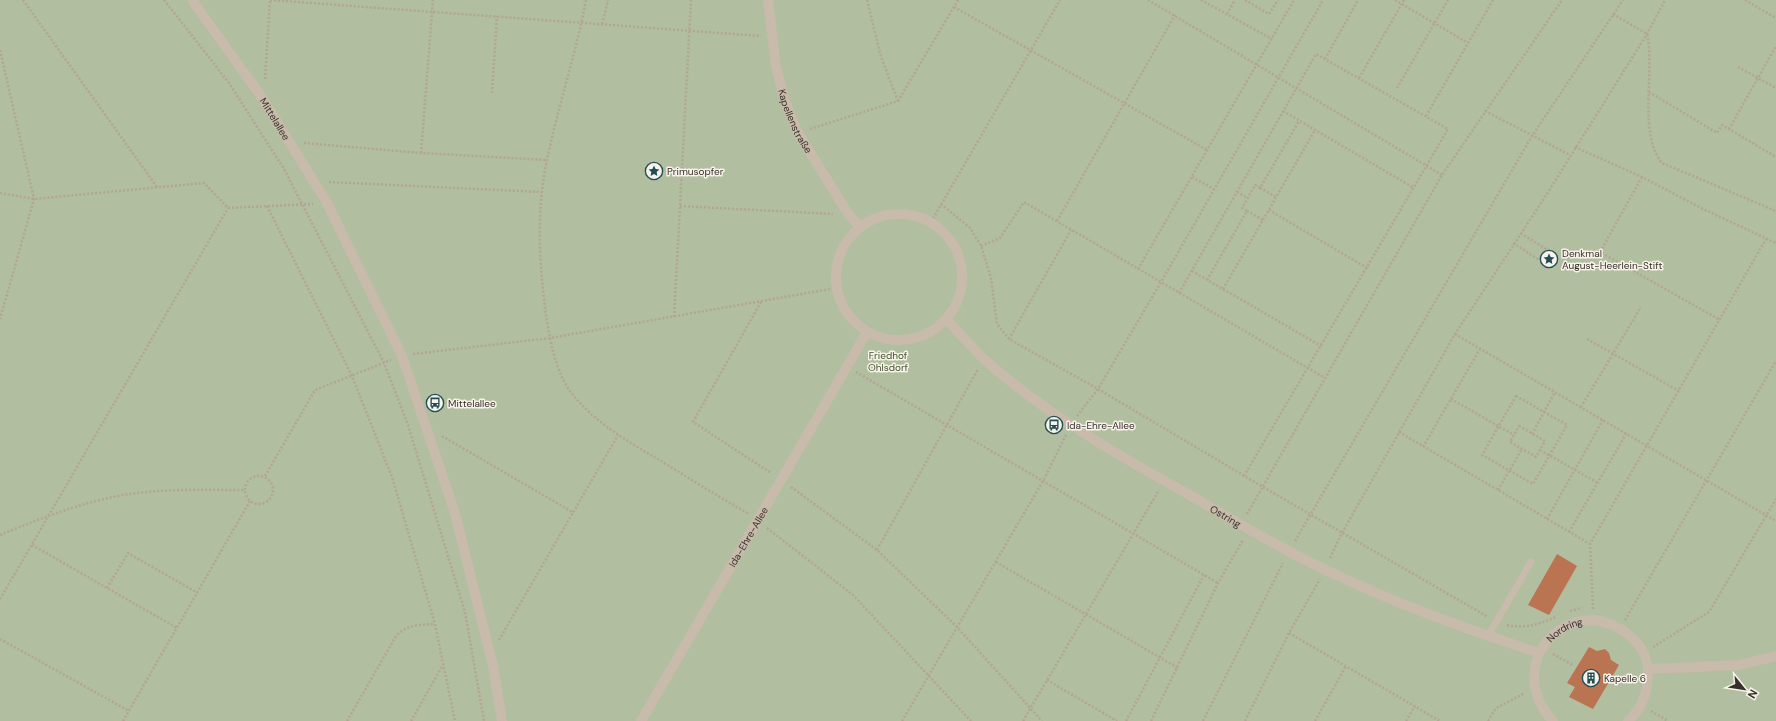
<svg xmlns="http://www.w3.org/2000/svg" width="1776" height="721" font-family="'DM Sans',sans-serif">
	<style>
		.green { fill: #b1be9f }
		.building { fill: #bb7452 }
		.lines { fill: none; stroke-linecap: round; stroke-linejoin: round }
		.path { stroke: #b3a595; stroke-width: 2.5; stroke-dasharray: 2 2; stroke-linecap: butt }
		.lane { stroke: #c8bbab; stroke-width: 7 }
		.street { stroke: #c8bbab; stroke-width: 10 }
		.labels { text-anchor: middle; stroke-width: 3; stroke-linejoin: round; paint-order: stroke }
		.street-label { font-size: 10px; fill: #362f2a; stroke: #f8f3ea }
		.poi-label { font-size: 10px; fill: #362f2a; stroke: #f8f3ea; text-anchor: start }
		.park-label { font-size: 10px; fill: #435230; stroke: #f8f3ea }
	</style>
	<rect width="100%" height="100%" fill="#f0e9de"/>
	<path class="green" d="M0,0h1776v721h-1776z"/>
	<path class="building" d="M1557,554l20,12 -28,49 -21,-10z
		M1589,647l8,4 8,-2 4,4 2,7 8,5 -26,44 -24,-12 6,-10 -8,-4z"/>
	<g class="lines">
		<path class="path" d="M23,0l134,187
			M164,0l65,83 55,86 100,194 24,62 57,187 19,109
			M270,0l491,36
			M586,0c-10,54 -28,106 -39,160 -11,51 -8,103 -1,155 4,25 9,55 24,76 23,31 59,51 91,70 29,18 58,36 88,53
			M867,0l14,57 17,44
			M1148,0l294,175
			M1201,0l71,39
			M1245,0l24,14 9,-14
			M1395,0l73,43
			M1745,0l31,18
			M954,7l253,143
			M1227,14l8,-14
			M1613,14l34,20c8,36 -9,101 15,129l114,48
			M602,24l6,-24
			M0,50l34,149 -34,120
			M1325,59l33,-59
			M1738,67l38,21
			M1359,78l45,-78
			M265,79l5,-79
			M1397,88l51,-88
			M1649,92l68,41 5,-8 54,32
			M492,93l5,-77
			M1283,111l131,77
			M1485,111l85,44
			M1426,116l67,-116
			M810,129l88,-28 60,-101
			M1729,129l47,-83
			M304,143l117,10 126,7
			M1575,147l67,30 61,32 73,34
			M421,153l12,-153
			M1192,177l22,12
			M1642,177l-42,75 120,68
			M329,182l213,10
			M1260,188l16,9
			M1237,192l11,6
			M0,193l34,6 170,-16 24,25 85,-4
			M941,204l29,24 11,18 10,32 6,46 12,15 89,50 165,98 225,130
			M267,206l85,170 40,101 43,147 20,97
			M680,206l153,8
			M1269,210l98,58
			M1247,211l16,9
			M1057,221l118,-206
			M931,222l129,-222
			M1513,243l26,17 7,-11 -26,-16
			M981,246l19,-8 24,-36 301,176
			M1138,269l156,-269
			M1192,271l129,75
			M1207,280l40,-69 -5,-3 13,-23 5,3 39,-67
			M1223,289l92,-159
			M1179,293l137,-239 132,75 -204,347
			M761,302l-68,120 78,51
			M674,317l17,-317
			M1455,334l321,187
			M1009,339l62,-109
			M1587,339l92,52
			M413,354l137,-16 286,-50
			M856,372l362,211
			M1516,396l51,29 -34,59 -51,-29z
			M1451,399l63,36
			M1581,407l60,-100
			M1077,416l21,-27 63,-107 162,-282
			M1519,426l26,15 -9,16 -26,-15z
			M1399,432l191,112
			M1532,434l23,-42
			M442,436l132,77
			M1423,447l57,-98
			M1540,450l58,33
			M245 490a14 14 0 1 1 28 0a14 14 0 1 1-28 0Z
			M265,476l50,-86 76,-30
			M791,487l86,63 80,77 85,94
			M1498,490l24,-41
			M1247,514l195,-339 120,-175
			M1547,519l56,-99
			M767,528l86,67 118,126
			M1569,532l57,-98
			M0,535c37,-15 74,-30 113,-38 42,-9 88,-7 131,-7
			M1295,541l237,-405 91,-136
			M32,545l145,83
			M877,550l101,-181
			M1330,558l12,-25 113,-199 90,-137 102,-163 18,-34
			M996,562l182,106
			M107,588l21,-35 70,40
			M0,599l228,-391
			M1593,609l-3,-65 176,-305
			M1570,611l11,-3
			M1625,620l151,-259
			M1507,625c18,4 33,-1 49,-8
			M1289,633l151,88
			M0,639l129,72
			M499,640l119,-205
			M1653,647l56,-35 67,-113
			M1553,654l21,12
			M1047,680l70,41
			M1651,711l17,10
			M123,721l127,-220
			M347,721l49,-85c12,-12 23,-11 39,-12
			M411,721l32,-56
			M902,721l141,-240 23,-46
			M1023,721l136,-231
			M1126,721l78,-146
			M1151,721l67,-138 25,-43
			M1203,721l80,-158
			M1245,721l44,-88 31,-54
			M1315,721l31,-55
			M1406,721l9,-15
			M1488,721l8,-13 29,-15"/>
		<path class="lane" d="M1488,636l43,-74"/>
		<g class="street">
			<path id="s1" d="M192,0l71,99 64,104 75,153 53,157 38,153 9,55"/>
			<path id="s2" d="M768,0l8,67 10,37 12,29 51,82 11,12"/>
			<circle cx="899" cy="277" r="63"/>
			<path id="s3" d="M946,319c13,13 25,28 38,40 57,52 137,98 204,135 45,26 89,53 136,75 69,34 143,60 215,84"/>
			<path d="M1648,669l91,-4 37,-9"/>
			<path id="s4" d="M641,721l226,-389"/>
			<path id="s5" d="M1553,721c-54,-58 20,-135 78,-84 10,8 17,22 17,35 0,19 -5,36 -20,49"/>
		</g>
	</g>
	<defs>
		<symbol id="sight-ring" viewBox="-11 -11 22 22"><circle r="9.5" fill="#f8f3ea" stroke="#234d54" stroke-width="1.5"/><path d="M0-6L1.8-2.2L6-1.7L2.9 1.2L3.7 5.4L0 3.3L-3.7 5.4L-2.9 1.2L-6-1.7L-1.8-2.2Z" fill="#234d54"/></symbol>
		<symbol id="bus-ring" viewBox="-11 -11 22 22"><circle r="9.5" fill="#f8f3ea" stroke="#234d54" stroke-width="1.5"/><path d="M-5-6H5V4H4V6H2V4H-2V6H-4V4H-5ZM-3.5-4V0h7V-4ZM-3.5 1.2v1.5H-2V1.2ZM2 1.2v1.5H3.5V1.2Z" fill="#234d54"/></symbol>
		<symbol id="building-ring" viewBox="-11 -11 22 22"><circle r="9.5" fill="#f8f3ea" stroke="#234d54" stroke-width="1.5"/><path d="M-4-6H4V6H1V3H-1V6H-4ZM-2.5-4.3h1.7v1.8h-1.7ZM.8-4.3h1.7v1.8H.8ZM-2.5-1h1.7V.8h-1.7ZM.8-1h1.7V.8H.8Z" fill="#234d54"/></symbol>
	</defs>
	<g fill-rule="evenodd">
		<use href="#sight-ring" x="644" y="161" width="20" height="20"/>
		<use href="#sight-ring" x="1539" y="249" width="20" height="20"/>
		<use href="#bus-ring" x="425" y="393" width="20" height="20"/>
		<use href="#bus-ring" x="1044" y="415" width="20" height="20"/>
		<use href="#building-ring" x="1581" y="668" width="20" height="20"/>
	</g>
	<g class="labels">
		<g class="street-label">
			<text dy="4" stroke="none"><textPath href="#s1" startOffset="145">Mittelallee</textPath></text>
			<text dy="4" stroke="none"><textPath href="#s2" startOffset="125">Kapellenstraße</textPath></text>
			<text dy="4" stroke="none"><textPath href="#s3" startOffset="344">Ostring</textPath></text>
			<text dy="4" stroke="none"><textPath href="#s4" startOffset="213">Ida-Ehre-Allee</textPath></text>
			<text dy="4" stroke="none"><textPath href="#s5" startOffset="109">Nordring</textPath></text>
		</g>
		<g class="poi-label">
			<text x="667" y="175">Primusopfer</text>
			<text x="1562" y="257">Denkmal<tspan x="1562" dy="12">August-Heerlein-Stift</tspan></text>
			<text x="448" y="407">Mittelallee</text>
			<text x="1067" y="429">Ida-Ehre-Allee</text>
			<text x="1604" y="682">Kapelle 6</text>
		</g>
		<g class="park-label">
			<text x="888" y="359">Friedhof<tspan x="888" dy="12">Ohlsdorf</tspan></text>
		</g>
	</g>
	<g transform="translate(1744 689) rotate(120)" stroke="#f8f3ea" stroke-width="3" paint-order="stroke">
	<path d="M0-3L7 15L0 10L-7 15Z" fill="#362f2a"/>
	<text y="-6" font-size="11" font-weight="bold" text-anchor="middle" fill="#362f2a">N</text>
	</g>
</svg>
